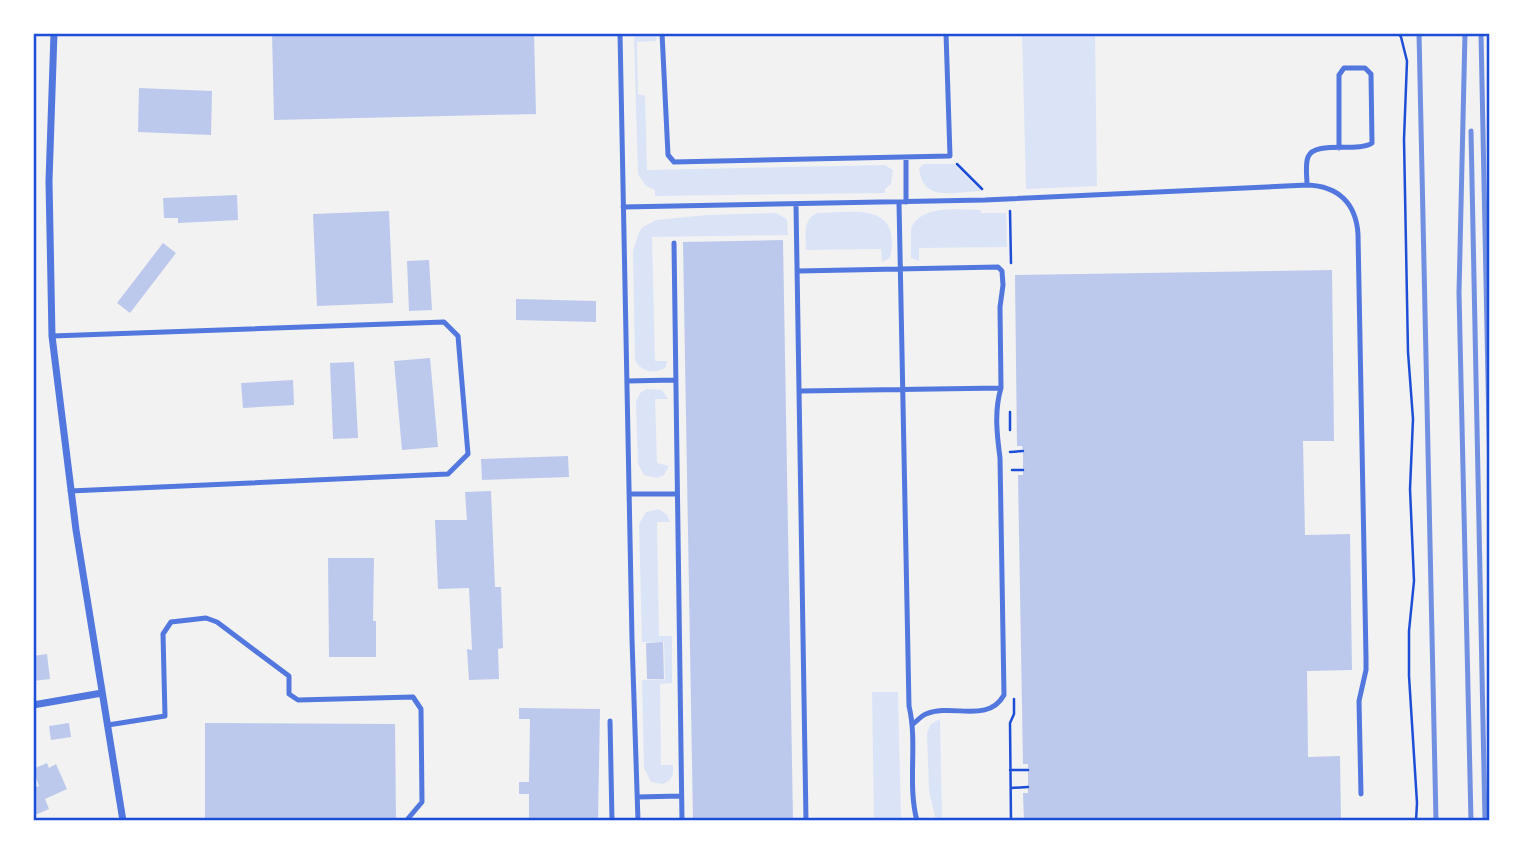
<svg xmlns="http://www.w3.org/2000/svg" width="1523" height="854" font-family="'Titillium Web',sans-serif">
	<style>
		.green { fill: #dbe4f7 }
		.building { fill: #bdc9ec }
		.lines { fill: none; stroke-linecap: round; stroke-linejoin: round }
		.path { stroke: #1d4ed8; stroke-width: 2.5 }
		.service { stroke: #5277de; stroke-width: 5 }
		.minor { stroke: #5277de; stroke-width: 7 }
		.rail { stroke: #7290e2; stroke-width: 5 }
		.neatline { fill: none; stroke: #1d4ed8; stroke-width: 2.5 }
	</style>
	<rect width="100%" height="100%" fill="#f2f2f2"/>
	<path class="green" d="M636,33l21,2 -1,6 -19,1 1,52 7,2 2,74 238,-5 8,5 -2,14 -6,5v4l-230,3v-6l-9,-4 -8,-12 -4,-135z
		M1022,33h73l2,153 -71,3z
		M924,164h30l27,27c-27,1 -58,12 -62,-23z
		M981,210v3h25l1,34 -88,1v13l-8,-3v-30c12,-24 46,-18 70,-18z
		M776,213l11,6 1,16 -136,2 3,124h12l-1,6c-11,8 -25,5 -31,-7l-2,-109 6,-19 4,-5 13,-7 51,-5z
		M817,213c38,-1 85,-11 73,45l-8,4 -1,-13 -75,1c0,-15 -4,-30 11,-37z
		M647,389l15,1 6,9h-13l2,64 12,3 -5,9 -7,3 -13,-3 -6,-11 -2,-63 5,-9z
		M659,509l8,6 3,7h-13l2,114h13v47l-12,1 1,81h12c1,10 -1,16 -11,19l-11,-2 -7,-14 -2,-88 23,-1 -1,-37h-22l-3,-118 7,-12z
		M898,692l3,129h-27l-2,-129z
		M940,719l2,102h-6l-7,-31 -2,-57 4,-9z"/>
	<path class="building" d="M272,33h262l2,81 -262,6z
		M139,88l73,3 -1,44 -73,-3z
		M237,195l1,25 -60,3v-5h-14l-1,-20z
		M389,211l4,92 -76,3 -4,-92z
		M783,240l10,581h-100l-10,-579z
		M163,243l13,10 -46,60 -13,-10z
		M429,260l3,50 -23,1 -2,-50z
		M1332,270l2,171h-31l2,94 45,-1 2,136 -45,1 1,86 32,-1 1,65h-317l-1,-28h5v-29h-5l-5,-289h5v-24l-1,-5h-5l-2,-171z
		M516,299l80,2v21l-80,-2z
		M430,358l8,89 -36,3 -8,-89z
		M354,362l4,76 -25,1 -3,-76z
		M293,380l1,25 -51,3 -2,-25z
		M568,456l1,21 -87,3 -1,-21z
		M491,491l4,96h6l2,61 -5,1 1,30 -30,1 -2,-31 5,1 -3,-62 -31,1 -3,-69h32l-2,-28z
		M328,558h46l-1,63h3v36h-47z
		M663,642l1,37h-17l-1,-36z
		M47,654l3,25 -17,2v-25z
		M519,708l81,1 -2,112h-69v-27h-10v-12h10l1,-63h-11z
		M69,723l2,14 -20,3 -2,-14z
		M205,723l190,1 1,97h-191z
		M47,763l2,5 7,-4 11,25 -22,10 4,10 -16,7v-28l6,-2 -6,-17z"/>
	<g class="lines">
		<path class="path" d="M1398,33l3,4 6,24 -3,78 4,213 5,67 -3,70 4,92 -5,50v45l8,127 -1,18
			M957,164l25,25
			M1010,211l1,52
			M1010,412v18
			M1010,452l13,-1
			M1012,470h11
			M1010,770h18
			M1011,788l17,-1
			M1011,821l-1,-98 4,-9v-15"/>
		<path class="service" d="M620,33l12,606 6,182
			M662,33l6,122 6,7 276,-6 -4,-123
			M1307,185c0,-9 -2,-20 1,-28 7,-17 50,-4 64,-14l-1,-69 -6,-6h-21l-5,7v73
			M899,202l10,504c9,38 -2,77 8,115
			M906,202v-44
			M796,204l10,617
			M623,207l362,-7 322,-15c31,1 49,18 51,49l8,424v12l-7,31 2,93
			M674,243l8,578
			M798,271l200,-4 4,4 1,14 -3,22 1,81c-7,23 -4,47 -1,70l4,237c-16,29 -52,8 -78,19 -5,2 -9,7 -13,10
			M52,336l392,-14 14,14 10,118 -20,20 -378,17
			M627,381l47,-1
			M801,391l200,-3
			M629,494h47
			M610,721l2,100
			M108,725l57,-9 -2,-82 8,-12 35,-4 11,4 72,54v18l9,6 115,-3 8,12 1,93 -16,19
			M637,797l44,-1"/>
		<path class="minor" d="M54,33l-5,148 3,155 24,194 47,291
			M33,705l69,-12"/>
		<path class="rail" d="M1419,33l17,788
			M1465,33l-6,260 12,528
			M1481,33l9,445
			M1471,131l14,690"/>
	</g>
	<rect width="1523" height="854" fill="none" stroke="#ffffff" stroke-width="70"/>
	<rect x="35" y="35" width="1453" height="784" class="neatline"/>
</svg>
